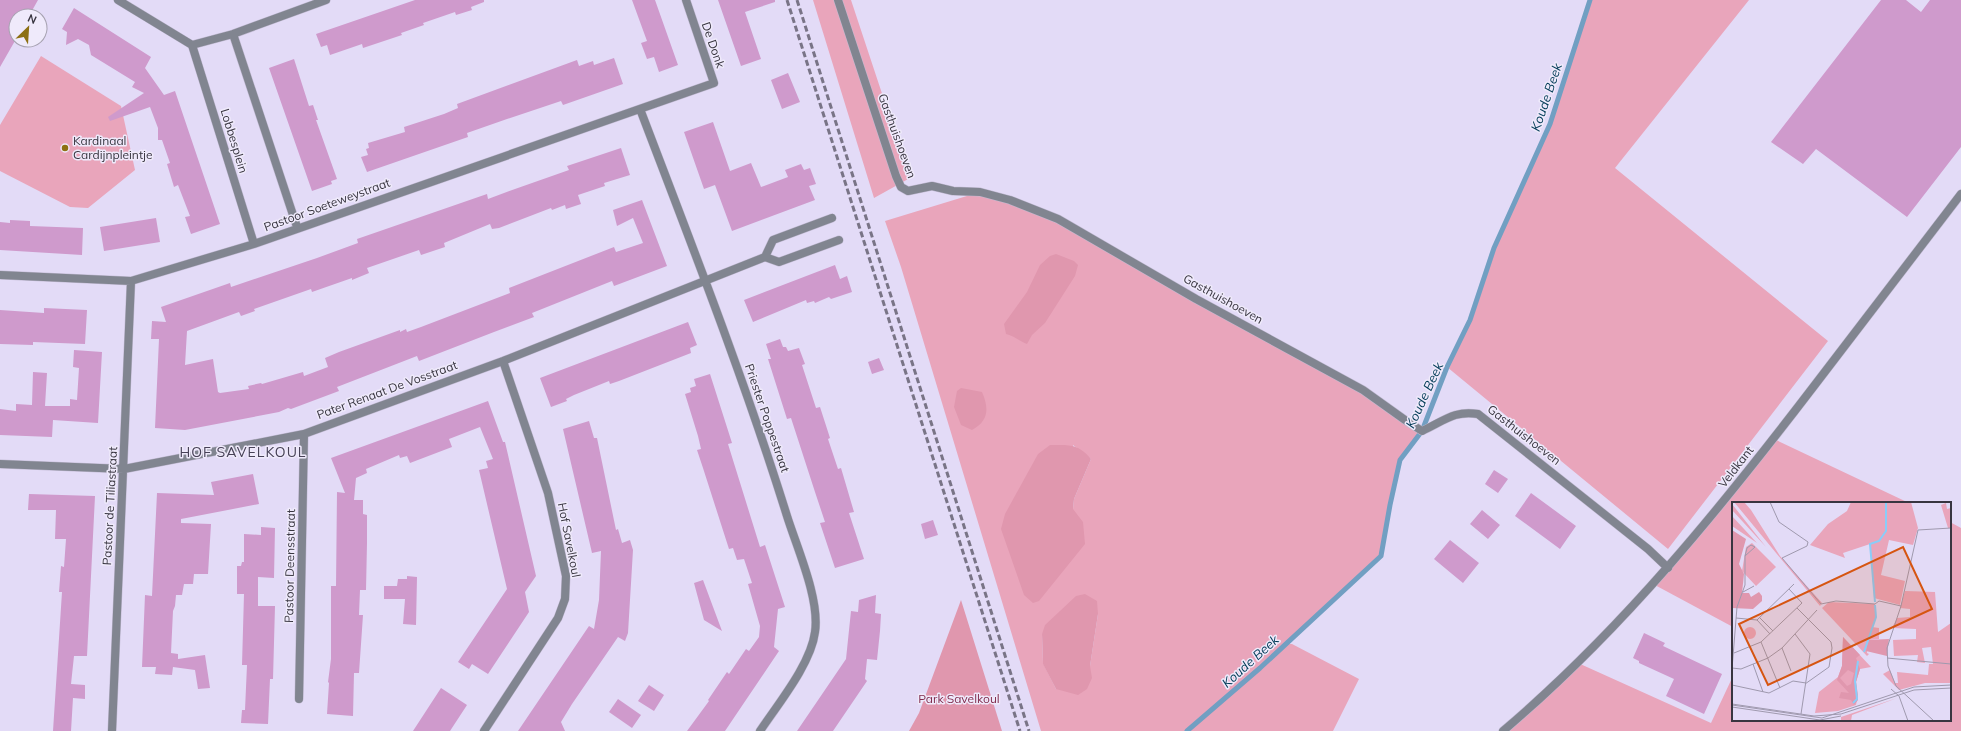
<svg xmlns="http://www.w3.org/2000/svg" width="1961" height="731" font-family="Mulish,sans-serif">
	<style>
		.green { fill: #e9a5bb; fill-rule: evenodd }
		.forest { fill: #e097ae }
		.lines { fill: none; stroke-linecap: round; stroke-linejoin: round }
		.stream { stroke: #719fc2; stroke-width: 5 }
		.building { fill: #cf9acc }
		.minor-casing { stroke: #c1bad2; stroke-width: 9 }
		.minor { stroke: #818590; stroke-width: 8 }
		.rail { stroke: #797486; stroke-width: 3; stroke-dasharray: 6 3; stroke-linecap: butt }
		.poi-dot { fill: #8d7013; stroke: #efeafb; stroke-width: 1.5 }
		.labels { text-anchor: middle; stroke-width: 3; stroke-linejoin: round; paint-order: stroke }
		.street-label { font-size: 12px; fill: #383540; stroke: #efeafb }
		.poi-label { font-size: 12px; fill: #383540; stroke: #efeafb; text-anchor: start }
		.park-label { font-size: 12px; fill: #812c4e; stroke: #efeafb }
		.water-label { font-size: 13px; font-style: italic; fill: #003a56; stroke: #efeafb }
		.quarter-label { font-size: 14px; letter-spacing: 1px; fill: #474157; stroke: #efeafb }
		.inset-river { fill: none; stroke: #89cdf9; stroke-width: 2 }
		.inset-road { fill: none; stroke: #9f99ae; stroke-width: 1 }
		.view { fill: #d65511; fill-opacity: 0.15; stroke: #d65511; stroke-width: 2 }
		.inset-edge { fill: none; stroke: #383540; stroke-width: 2 }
	</style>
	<rect width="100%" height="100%" fill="#e3dbf7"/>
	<path class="green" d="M813,0h38l59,178 -36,20z
		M1590,0h159l-134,168 213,173 -160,208 -221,-182 23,-47 24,-72 56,-124z
		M41,56l80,50 14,64 -47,38 -18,-1 -70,-36v-46z
		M980,192l53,17 252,137 137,85 -22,29 -10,45 -9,51 -95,88h6l67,35 -26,52h-292l-140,-464 -16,-46zM1073,445l18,14 -17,40 -1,10zM1098,614l-8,52 -34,23 -13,-26 -1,-29z
		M1774,439l135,64h-176v124l-80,-43z
		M1950,522l11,6v203h-458l75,-68 133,60 22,-47v44h217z"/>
	<path class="forest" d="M1056,254l18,7 4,4 -3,11 -30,47 -13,12 -5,9c-8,-3 -13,-8 -21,-10l-2,-10 23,-32 13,-27 10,-9z
		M961,388l21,4c7,16 7,29 -10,38l-11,-5 -7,-18 3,-16z
		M1050,445c18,0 28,-2 41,14l-17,40 -1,10 10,13 2,22 -46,57 -6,2 -9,-8 -23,-66 4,-15 33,-60z
		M1085,594l12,7 1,13 -8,52 2,12 -5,11 -9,6 -22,-6 -13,-25 -1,-30 3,-9 31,-29z
		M961,600l41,131h-93l10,-18z"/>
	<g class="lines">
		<path class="stream" d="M1187,731l73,-63 121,-112 9,-51 10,-45 22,-29 25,-64 23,-47 24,-72 56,-124 40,-124"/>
	</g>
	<path class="building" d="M0,0h38l-9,16h-13v23l-16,28z
		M415,0h69v2l-13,5 1,3 -16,5 -1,-3 -32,11 1,2 -23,8 1,2 -39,13 -1,-4 -32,11 -3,-10 -6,2 -5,-13z
		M632,0h23l23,65 -19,7 -5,-15 -7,2 -6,-16 6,-2z
		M718,0h57v2l-30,10 16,47 -20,7z
		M1881,0h25l15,12 9,-12h31v147l-54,70 -91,-68 -13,15 -32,-22z
		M74,8l77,49 -6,11 19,27 11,-4 45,133 -29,10 -6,-17 5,-1 -12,-31 -4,2 -7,-23 3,-1 -8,-23h-4v-12l-8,-21 -40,14 -2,-4 36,-24 -12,-6 3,-5 -44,-27 -2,-10 -11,-6 -12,6 1,-13 -5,-3z
		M614,58l9,26 -60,21 -2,-4 -54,18 -40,14 1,4 -101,35 -6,-15 7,-2 -2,-6 3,-1 -1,-5 37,-11 -1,-5 40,-13 14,-6 -1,-4 120,-44 2,6 14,-5 1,4z
		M294,59l15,47 4,-1 5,15h-2l21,59 -6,2 1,3 -20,7 -43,-123z
		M788,73l12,29 -18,7 -11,-29z
		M713,122l17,49 21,-8 10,24 27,-10 -3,-7 16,-6 3,6 6,-2 6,16 -7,2 6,14 -83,31 -17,-46 -11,4 -20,-57z
		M621,148l9,27 -26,8 1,3 -27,9 3,9 -15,5 -1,-4 -13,5 -1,-2 -52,20 -7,1 -2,-5 -46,19 1,4 -24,8 -2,-5 -52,18 2,5 -17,7v-2l-40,14 -1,-3 -57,20 1,2 -14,5 -2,-4 -52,19 -2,34 28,-6 5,33 2,1 29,-4 -1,-3 13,-3 1,1 41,-12 1,4 24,-9 -3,-9 14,-6 61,-22v2l6,-3 1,3 14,-5 89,-34 -1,-5 105,-41 2,5 27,-9 -10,-25 -16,8 -4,-16 29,-10 25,66 -53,20 -2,-5 -80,32 2,4 -40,15 -75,29 -2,-5 -80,31 2,4 -48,18 -3,-1 -9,4 -94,18 -30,-2 4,-89h-8l1,-18 14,1 -5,-15 69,-24 1,4 86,-29 41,-15 -1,-4 130,-45 1,5 27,-10 54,-19 -2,-4z
		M156,218l4,24 -56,9 -4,-24z
		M10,220l20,1v5l53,2 -1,27 -82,-5v-28l10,1z
		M835,265l5,14 7,-3 5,16 -21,7 -2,-2 -14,6 -1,-2 -7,2 -1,-3 -53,22 -9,-22z
		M44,308l43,2 -2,34 -52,-2v3l-33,-1v-34l44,3z
		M688,322l9,23 -7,3 1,5 -72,28 -9,3 -1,-3 -35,14 -8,4 1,2 -16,6 -11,-29z
		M780,339l3,8h3l2,4 11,-3 6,16 -3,1 14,43 4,-1 10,31 -2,1 10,30 3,-1 13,44 -5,1 15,46 -29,9 -15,-45 5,-1 -10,-30 -24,-74 -4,1 -19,-60h3l-5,-15z
		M74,350l28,2 -4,71 -45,-3 -1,17 -52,-2v-26l16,2v-7l16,1 1,-33 14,1 -2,33h25v-7l7,1 2,-32 -6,-1z
		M879,358l5,12 -12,4 -4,-12z
		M710,374l22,69 -4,1 32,103 5,-2 20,62 -7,2 -4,38 5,4 -54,80h-38l22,-30 -1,-1 19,-28 2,2 17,-25 3,2 10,-14 1,-11 -12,-42 4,-1 -8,-24 -7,1 -4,-12 -4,1 -26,-81 -6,-18 4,-1 -3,-13 -13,-42 6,-2 -1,-4 6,-2 -2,-7z
		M488,401l15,41h2l31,134 -11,16 4,20 -41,62 -16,-10 -3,5 -11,-7 49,-73 -28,-119 9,-2 -2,-7 7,-2 -13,-32 -31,12 3,8 -42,16 -3,-7 -7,2 -1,-3 -33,14 1,4 -11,5 -2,22h9v14l4,1v28l-1,47h-6l-1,25h4l-4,58h-5l-1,43 -26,-2 2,-31 -1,-1 3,-23v-73h5l1,-94 8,1 -14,-35z
		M589,421l5,17h3l19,92 2,-1 4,14 8,-3 3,10 -5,83 -3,8 -7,-4 -46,67 -11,18 4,9h-47l71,-105 5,3 5,-29 2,-49 -9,2 -29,-124z
		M1494,470l14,9 -10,14 -13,-9z
		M253,474l6,30 -78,15v4l30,1 -3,50h-14l-1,10h-9l-2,11h-6l-1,11 -2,5 -2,42 7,1v5l27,-4 5,33 -12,1 -3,-19 -22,-3 -1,8 -17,-1 1,-7h-14l3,-72 7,1 5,-103 57,2 -3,-13z
		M1531,493l45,33 -16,23 -45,-33z
		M29,494l66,2 -8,160h-13l-3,28 14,1v14l-12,-1 -2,33h-18l9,-139h-3l2,-26 3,1 2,-28h-11l1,-29h-28z
		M1482,510l18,15 -12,14 -18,-15z
		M933,520l5,15 -13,4 -4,-15z
		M261,527l14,1 -1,50 -16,-1v29h17l-2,73h-3l-2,45 -27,-1 1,-13h3l2,-45h-5l2,-71h-7v-28h4l1,-4h2v-28l17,1z
		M1450,540l29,23 -16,20 -29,-24z
		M407,576l10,1 -1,48 -13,-1 2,-25h-21v-13h13l1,-7h9z
		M703,580l19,51 -18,-11 -10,-37z
		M876,595l-1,18 6,1 -1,17 -3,29 -10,-1 -2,20 2,2 -34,50h-36l49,-72 5,-48 7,1 1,-12z
		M1644,633l21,10 -2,3 59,28 -18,40 -38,-18 8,-17 -35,-16v-2l-6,-3z
		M649,685l15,10 -10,16 -16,-10z
		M441,688l26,17 -17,26h-37z
		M618,699l23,16 -9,13 -23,-16z"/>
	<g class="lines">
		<defs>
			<path id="minor" d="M118,0l74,45 41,-11 93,-34
				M838,0l58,176 5,11 7,4 24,-5 21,5 27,1 30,8 48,19 138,80 167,91 42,30 17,11c22,-10 32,-21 56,-17l170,135 20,19
				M233,34l64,193
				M192,45l62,199
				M640,109c51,134 104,269 147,407 10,32 33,83 28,116 -4,32 -37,72 -55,99
				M765,257l14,5 60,-22
				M0,275l131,6 123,-37 460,-161 -28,-83
				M0,464l124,5 180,-35 199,-73 262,-104 8,-17 59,-22
				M299,699l5,-265
				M112,731l19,-450
				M484,731l74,-113 7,-19 1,-23 -18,-83 -45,-132
				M1503,731c119,-101 217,-222 311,-345 49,-64 98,-128 147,-192"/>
		</defs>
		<use href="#minor" class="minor-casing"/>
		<use href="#minor" class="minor"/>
		<path class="rail" d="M787,0l233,731
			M797,0l232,731"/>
	</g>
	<circle class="poi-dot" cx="65" cy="148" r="4"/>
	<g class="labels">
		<g class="street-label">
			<text transform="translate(713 45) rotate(71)" y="4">De Donk</text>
			<text transform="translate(897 136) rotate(70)" y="4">Gasthuishoeven</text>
			<text transform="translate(234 141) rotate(73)" y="4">Lobbesplein</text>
			<text transform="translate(327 205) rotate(-20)" y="4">Pastoor Soeteweystraat</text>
			<text transform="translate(1223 299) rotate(29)" y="4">Gasthuishoeven</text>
			<text transform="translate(387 390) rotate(-20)" y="4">Pater Renaat De Vosstraat</text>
			<text transform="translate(767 418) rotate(71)" y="4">Priester Poppestraat</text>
			<text transform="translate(1524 435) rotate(38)" y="4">Gasthuishoeven</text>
			<text transform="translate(1736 467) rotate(-52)" y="4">Veldkant</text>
			<text transform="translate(110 506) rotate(-87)" y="4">Pastoor de Tiliastraat</text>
			<text transform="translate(569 540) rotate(79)" y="4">Hof Savelkoul</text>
			<text transform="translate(290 566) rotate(-89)" y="4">Pastoor Deensstraat</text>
		</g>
		<g class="poi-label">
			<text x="73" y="145">Kardinaal<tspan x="73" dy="14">Cardijnpleintje</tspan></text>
		</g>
		<g class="park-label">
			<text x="959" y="703">Park Savelkoul</text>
		</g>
		<g class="water-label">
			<text transform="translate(1546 97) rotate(-71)" y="5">Koude Beek</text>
			<text transform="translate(1424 395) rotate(-65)" y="5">Koude Beek</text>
			<text transform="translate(1250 661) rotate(-42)" y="5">Koude Beek</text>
		</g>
		<g class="quarter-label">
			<text x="243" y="457">HOF SAVELKOUL</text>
		</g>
	</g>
	<g transform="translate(1732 502)">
		<rect width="219" height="219" fill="#e3dbf7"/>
		<path d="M2,0h10l7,8 29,46 42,47 -2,3zM119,0h60l7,26 -5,17 -24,-5 -8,35 24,6 -5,24 -26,-7 -4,-54 -27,9 2,5 -35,-13 18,-21 19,-13zM214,1l1,6 4,-1v20h-3l-7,-23zM0,2l34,43 -34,-37zM0,14l25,27 -25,-17zM20,41l24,24 -20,19 -14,-15 4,-24zM173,89l30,1 3,40 13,-9v60h-26l-26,7 -16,-16 7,-4 5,13h3l-1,-11 31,3 1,-11h4l-2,-17 -9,1 3,15 -8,-1 1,-7 -24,1 -1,-16 23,-1v-10l-24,-1 5,-10 13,-1v-8l-10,-1zM97,100l46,2 1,13 -4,10 7,1v11l-11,1 -1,13 2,1 -2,2 -45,-48zM12 131a6 6 0 1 1 12 0a6 6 0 1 1-12 0ZM111,135l28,30 -11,2 -4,13 2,13 -2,10 -18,6 -23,2 4,-21 19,-15 4,-11zM165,196l-45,17 -1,6h-10v-4z" fill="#e9a5bb"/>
		<path d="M0,28l14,9 -7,25 5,10 -2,19h7l2,4 8,-5 3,4v5l-9,8 -21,-1zM111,135l17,18 -4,3 4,11 -4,13 2,18 -4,5 -3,-5 -12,-2 2,-6 8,1 -12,-13 5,-14zM116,168l6,3 -3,11 -4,2 -7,-8zM157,137l-2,17 -21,-5 2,-11z" fill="#e097ae" fill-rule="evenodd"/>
		<path class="inset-river" d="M143,100l-5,-58 9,-3 7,-10v-29M132,150l12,-35 -1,-12M121,201l4,-4 -2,-18 3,-20"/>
		<path class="inset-road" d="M38,0l9,20 29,20 -1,4 -25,12 39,46 15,-3 39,3 4,-3 22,5M11,90l11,-6M65,106l34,34 1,6 -3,19 -24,17M4,116l21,2 37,-36M28,116l13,13M25,118l13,14M63,132l15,20 -9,60M29,140l19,46M50,146l9,23M2,151l27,-11 41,-39 -13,-14M155,156l64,6M21,162l10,28M0,166l9,1 27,-11 14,-10 35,-38M0,167l5,-62 8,-22v-29l10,-9 -4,-2 -4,3 -2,8M0,183l37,8 24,-12 13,2M159,187l8,7 9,25M0,202l82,12 27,-2 73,-24 37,-2M0,203l90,13 92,-31 37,-2M0,205l88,13 21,-4M202,219l-38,-35 -8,-20 -1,-18 14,-42 17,-76 33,-2"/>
		<path class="view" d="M171,45l29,62 -164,76 -29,-61z"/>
		<rect width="219" height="219" class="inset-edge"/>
	</g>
	<g transform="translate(28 28) rotate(25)"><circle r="19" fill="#efeafb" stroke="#a6a2b0"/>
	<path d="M0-3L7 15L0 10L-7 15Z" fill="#8d7013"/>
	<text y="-6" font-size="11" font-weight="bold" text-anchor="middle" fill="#383540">N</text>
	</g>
</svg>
